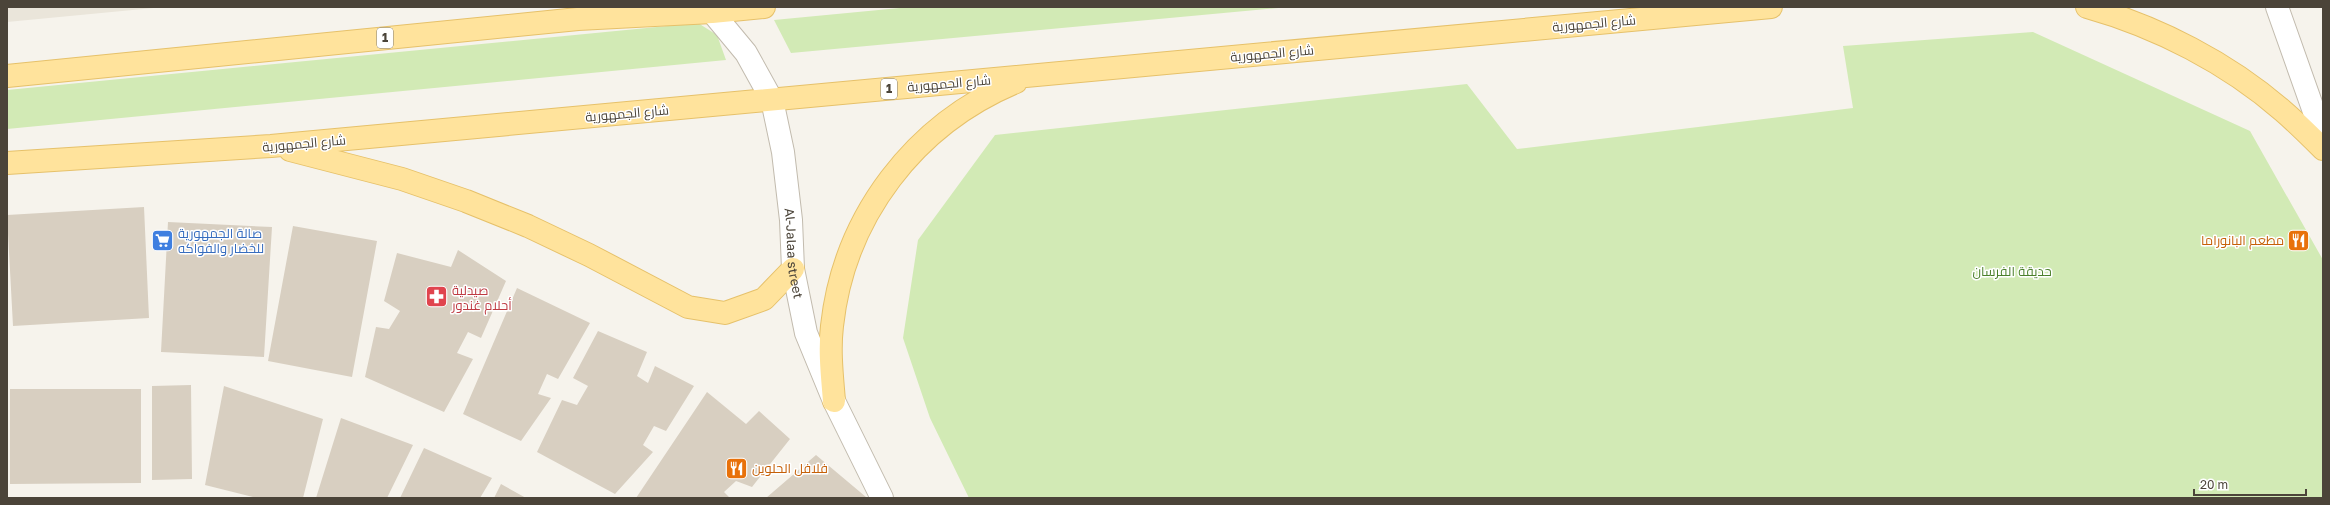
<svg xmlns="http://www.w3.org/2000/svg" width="2330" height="505" font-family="'Golos Text',Cairo,sans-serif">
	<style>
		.residential { fill: #eae5da }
		.green { fill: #d2eab5 }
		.building { fill: #d8cfc1 }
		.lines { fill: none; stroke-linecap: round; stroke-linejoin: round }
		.minor-casing { stroke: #c2bbae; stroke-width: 24 }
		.tertiary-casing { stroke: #c2bbae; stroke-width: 24 }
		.primary-casing { stroke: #e6c16a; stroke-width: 24 }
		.minor { stroke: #fff; stroke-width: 22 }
		.tertiary { stroke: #fff; stroke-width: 22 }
		.primary { stroke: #ffe39c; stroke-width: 22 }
		.labels { text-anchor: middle; stroke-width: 3; stroke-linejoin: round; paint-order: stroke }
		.shield { fill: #fff; stroke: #817c74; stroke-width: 1 }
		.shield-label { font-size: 12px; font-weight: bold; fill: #4b4439 }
		.street-label { font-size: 13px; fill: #4b4439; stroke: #fff }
		.shop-label { font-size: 13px; fill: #366cbe; stroke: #fff; text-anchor: start }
		.food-label { font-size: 13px; fill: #c56008; stroke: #fff; text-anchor: end }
		.park-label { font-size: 13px; fill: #4a7f2a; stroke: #fff }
		.health-label { font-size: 13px; fill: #be3a42; stroke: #fff; text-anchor: start }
	</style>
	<rect width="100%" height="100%" fill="#f6f3ec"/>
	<path class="residential" d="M7,7h157l-157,15z"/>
	<path class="green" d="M910,7h379l-498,46 -17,-33z
		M698,23l19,12 9,25 -719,69v-39z
		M2033,32l217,99 73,129v238h-1354l-39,-80 -27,-80 15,-98 77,-105 472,-51 50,65 336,-41 -10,-62z"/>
	<path class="building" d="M144,207l5,111 -136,8 -6,-111z
		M168,222l104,5 -8,130 -103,-5z
		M293,226l84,15 -25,136 -84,-16z
		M458,250l48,31 -25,57 -13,-6 -11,21 16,6 -29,53 -79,-35 11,-50 13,2 11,-18 -16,-10 13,-48 54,14z
		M517,288l73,35 -32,56 -11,-5 -9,20 13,4 -30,43 -58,-27z
		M598,331l49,21 -10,24 11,7 7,-17 39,20 -28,45 -12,-5 -11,19 10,7 -38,42 -78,-42 25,-52 15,5 11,-19 -15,-8z
		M191,385l1,94 -40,1v-94z
		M224,386l99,33 -20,79h-46l-52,-13z
		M10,389h131v94l-131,1z
		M707,392l39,32 13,-13 31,28 -38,48 -16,-6 -12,11 6,6h-94z
		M341,418l72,27 -26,53h-71z
		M424,448l68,30 -12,20h-80z
		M816,455l50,42 -100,1z
		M501,484l25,14h-32z"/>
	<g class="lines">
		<defs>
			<g id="minor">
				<path id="s1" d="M712,12l34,41 26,47 11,52 8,68 2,49 13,64 28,68 48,97"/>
			</g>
			<path id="tertiary" d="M2277,7l46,130"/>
			<path id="primary" d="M2087,7c71,20 141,56 196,104 14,12 27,25 40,38
				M7,76l571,-57 134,-7 52,-5
				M290,150l112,29 64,22 62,25 61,29 99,52 37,6 39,-14 29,-30
				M7,163l264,-17 1500,-139
				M834,401c-2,-25 -5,-50 -2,-75 12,-110 83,-202 184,-244"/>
		</defs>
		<use href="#minor" class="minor-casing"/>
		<use href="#tertiary" class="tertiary-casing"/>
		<use href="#primary" class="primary-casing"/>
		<use href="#minor" class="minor"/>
		<use href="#tertiary" class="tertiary"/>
		<use href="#primary" class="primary"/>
	</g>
	<defs>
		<symbol id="supermarket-square" viewBox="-11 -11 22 22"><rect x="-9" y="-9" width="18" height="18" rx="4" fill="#3f7fe0" stroke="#fff"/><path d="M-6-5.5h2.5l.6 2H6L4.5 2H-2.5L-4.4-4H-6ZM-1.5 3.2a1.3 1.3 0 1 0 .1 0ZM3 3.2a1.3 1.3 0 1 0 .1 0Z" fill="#fff"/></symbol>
		<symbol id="restaurant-square" viewBox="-11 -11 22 22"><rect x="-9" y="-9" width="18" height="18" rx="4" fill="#e8710a" stroke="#fff"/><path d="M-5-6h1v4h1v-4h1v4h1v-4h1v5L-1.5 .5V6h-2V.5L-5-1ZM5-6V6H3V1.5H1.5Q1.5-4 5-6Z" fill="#fff"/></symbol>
		<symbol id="pharmacy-square" viewBox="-11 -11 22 22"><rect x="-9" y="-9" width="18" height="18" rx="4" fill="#e0444e" stroke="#fff"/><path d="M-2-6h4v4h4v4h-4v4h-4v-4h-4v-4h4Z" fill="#fff"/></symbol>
	</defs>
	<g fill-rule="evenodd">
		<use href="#supermarket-square" x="150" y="228" width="25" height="25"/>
		<use href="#restaurant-square" x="2286" y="228" width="25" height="25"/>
		<use href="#pharmacy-square" x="424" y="284" width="25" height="25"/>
		<use href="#restaurant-square" x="724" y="456" width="25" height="25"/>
	</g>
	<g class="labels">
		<g class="shield">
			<rect x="377" y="28" width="16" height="20" rx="3"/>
			<rect x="881" y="79" width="16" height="20" rx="3"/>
		</g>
		<g class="shield-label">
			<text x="385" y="42">1</text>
			<text x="889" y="93">1</text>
		</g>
		<g class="street-label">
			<text transform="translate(1594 23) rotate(-5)" y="5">شارع الجمهورية</text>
			<text transform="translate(1272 53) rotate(-5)" y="5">شارع الجمهورية</text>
			<text transform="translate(949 83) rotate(-5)" y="5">شارع الجمهورية</text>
			<text transform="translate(627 113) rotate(-5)" y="5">شارع الجمهورية</text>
			<text transform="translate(304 143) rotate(-5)" y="5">شارع الجمهورية</text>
			<text dy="5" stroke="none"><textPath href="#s1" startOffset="262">Al-Jalaa street</textPath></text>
		</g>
		<g class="shop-label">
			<text x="178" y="238">صالة الجمهورية<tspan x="178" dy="15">للخضار والفواكه</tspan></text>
		</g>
		<g class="food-label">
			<text x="2284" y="245">مطعم البانوراما</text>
			<text x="752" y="473" text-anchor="start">فلافل الحلوين</text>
		</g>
		<g class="park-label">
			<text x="2012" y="276">حديقة الفرسان</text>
		</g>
		<g class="health-label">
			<text x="452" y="295">صيدلية<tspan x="452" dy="15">أحلام غندور</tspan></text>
		</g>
	</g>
	<rect width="2330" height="505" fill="none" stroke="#4b4439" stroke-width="16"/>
	<path d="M2194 489v6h112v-6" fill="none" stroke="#4b4439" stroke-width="2"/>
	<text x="2200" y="489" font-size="12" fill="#4b4439" stroke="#ffffff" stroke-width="3" paint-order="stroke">20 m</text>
</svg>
